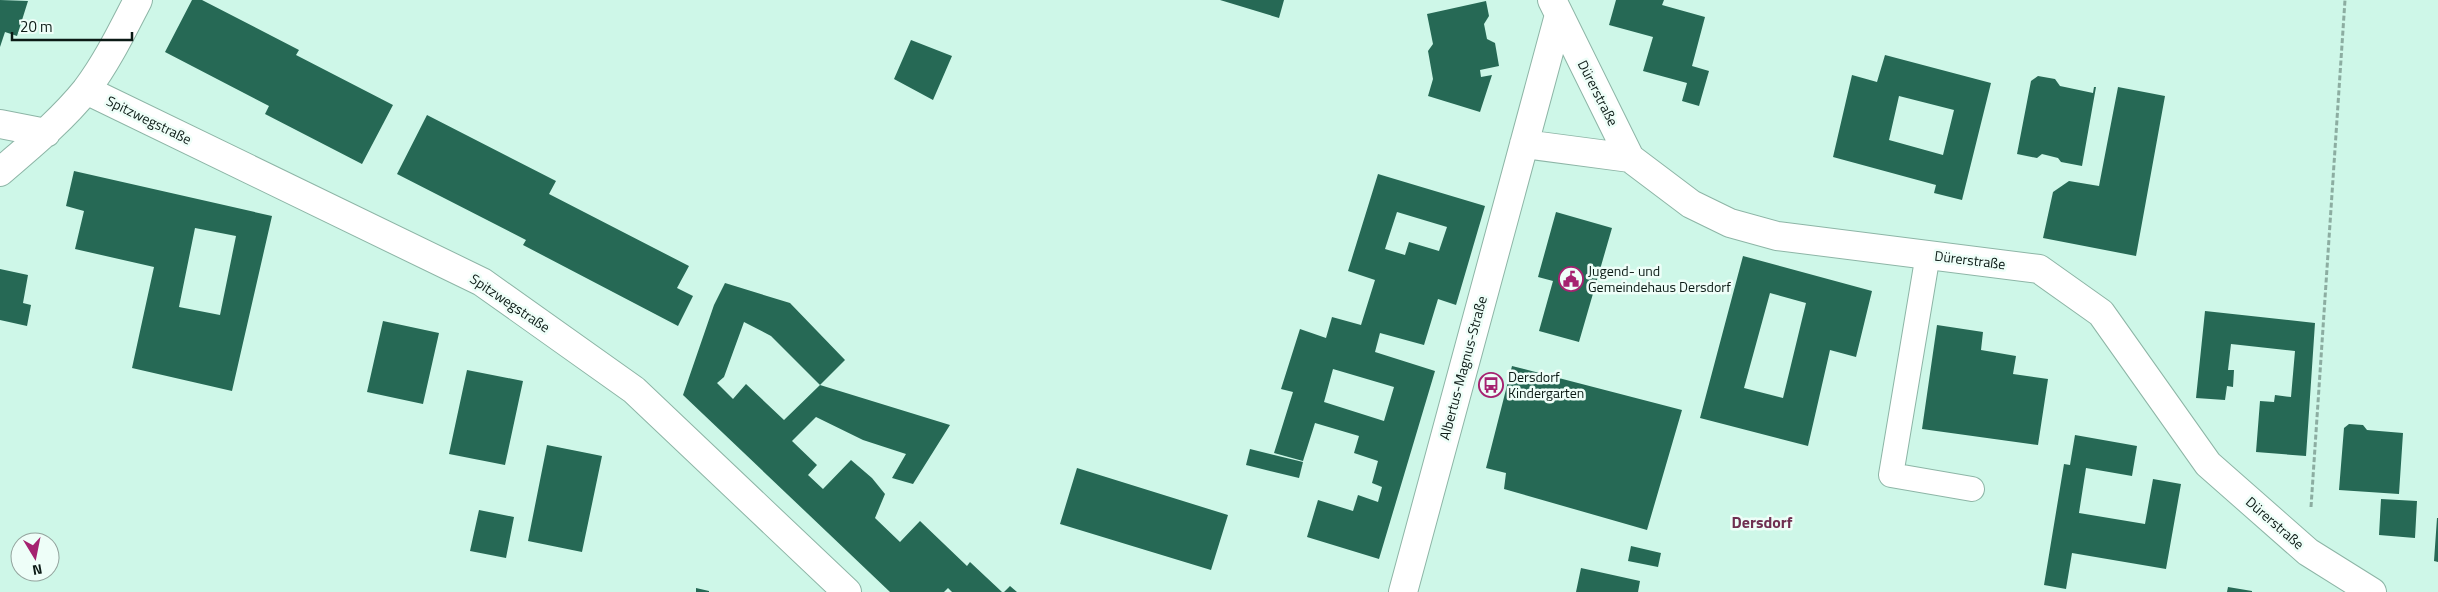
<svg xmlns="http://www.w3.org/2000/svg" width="2438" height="592" font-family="'Titillium Web',sans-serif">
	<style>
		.building { fill: #266955; fill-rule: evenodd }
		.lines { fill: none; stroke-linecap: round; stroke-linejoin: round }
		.lane-casing { stroke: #8db5a6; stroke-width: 26 }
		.street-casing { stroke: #8db5a6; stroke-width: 30 }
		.path { stroke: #8cada1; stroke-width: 3; stroke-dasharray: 5 2.5; stroke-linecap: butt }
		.lane { stroke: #fff; stroke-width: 24 }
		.street { stroke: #fff; stroke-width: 28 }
		.labels { text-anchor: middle; stroke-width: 5; stroke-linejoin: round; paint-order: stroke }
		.street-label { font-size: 14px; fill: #0b1a15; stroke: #eefef8 }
		.poi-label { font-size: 14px; fill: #0b1a15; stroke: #eefef8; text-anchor: start }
		.quarter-label { font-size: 16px; font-weight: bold; fill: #6f2f51; stroke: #eefef8 }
	</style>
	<rect width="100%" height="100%" fill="#cef7e8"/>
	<path class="building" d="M0,0l28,1 -11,35 -12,-4 -5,15z
		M192,0h10l97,50 -3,5 97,50 -31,59 -97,-50 4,-8 -104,-54z
		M1220,0h64l-5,18z
		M1616,0h48l-2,5 43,12 -13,49 17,5 -10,35 -17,-5 5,-18 -44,-12 10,-34 -44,-12z
		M1486,1l3,15 -5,8 3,15 8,4 4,23 -19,4 1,7 11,-2 -12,37 -52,-16 5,-17 -5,-28 5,-7 -6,-30z
		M911,40l41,16 -19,44 -39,-21z
		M1885,55l106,28 -29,117 -28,-7 2,-8 -103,-28 19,-82 25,7zM1899,96l55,14 -11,45 -54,-15z
		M2038,76l17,3 5,7 33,7 1,-6h2l-14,79 -21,-4 -3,-4 -16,-4 -5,4 -20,-4 14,-73z
		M2118,87l47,9 -29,160 -93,-18 10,-46 16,-11 30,5z
		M427,115l129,66 -7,13 140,72 -12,22 16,8 -15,30 -155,-81 3,-5 -129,-66z
		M74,171l198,45 -40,175 -100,-23 22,-101 -79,-18 9,-38 -18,-5zM195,228l41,8 -16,79 -41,-8z
		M1378,174l107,32 -29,99 -18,-6 -14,46 -44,-12 -5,19 60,19 -56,188 -72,-22 11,-37 35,11 5,-16 20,7 4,-15 -10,-4 6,-22 -24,-8 5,-17 -44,-13 -12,38 -29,-8 19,-61 -12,-3 19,-60 26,9 6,-21 29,8 14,-45 -27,-9zM1397,212l50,15 -8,24 -30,-9 -4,13 -20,-6zM1333,369l61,18 -10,34 -60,-19z
		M1556,212l56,16 -33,114 -40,-11 14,-50 -15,-4z
		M1743,256l129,35 -16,66 -26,-7 -22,96 -108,-28zM1770,293l36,10 -23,95 -39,-10z
		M0,269l28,6 -5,28 8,2 -4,21 -27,-6z
		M725,283l65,20 55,57 -25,25 -49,-49 -27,-14 -20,55 -7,6 16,16 13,-15 38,36 36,-35 130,40 -37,59 -21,-6 14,-24 -43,-14 -47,-23 -24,24 25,24 -9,10 15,14 28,-29 21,18 13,16 -10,24 25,24 20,-21 47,45 3,-4 32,30h-50l-4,-4 -4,4h-54l-207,-197 31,-90z
		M2205,311l110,12 -9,133 -50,-4 4,-51 14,1 1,-7 16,2 4,-46 -64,-7 -3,26h6l-1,17 -6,-1 -2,14 -29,-2z
		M383,321l56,12 -16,71 -56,-12z
		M1937,325l46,7 -2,18 35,6 -3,18 35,5 -10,66 -116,-16z
		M1512,366l170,44 -35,120 -143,-41 2,-16 -20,-5z
		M467,370l56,11 -18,84 -56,-11z
		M2349,424l14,1 4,5 36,3 -4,61 -60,-4 5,-62z
		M2075,435l62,11 -5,30 -46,-8 -7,45 66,11 8,-45 28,5 -15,85 -94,-16 -6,36 -22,-4 20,-121 6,1z
		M547,445l55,11 -20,96 -54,-11z
		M1250,449l53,13 -4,16 -53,-13z
		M1077,468l151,47 -17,55 -151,-46z
		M2381,499l36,2 -2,37 -36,-3z
		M479,510l35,7 -8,41 -36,-7z
		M2437,518h1v44l-4,-1z
		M1631,546l30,7 -3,14 -30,-6z
		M1581,568l59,13 -2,11h-62z
		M1010,586l7,6h-13z
		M2228,587l24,4v1h-25z
		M696,588l13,3v1h-13z"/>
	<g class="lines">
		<defs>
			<path id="lane" d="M1928,254l-37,221 81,14"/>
			<path id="street" d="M1552,0l78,158 61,46 39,19 47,13 262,33 62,44 107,151 100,88 64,40
				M86,90l396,192 152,108 213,202
				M0,124l46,9
				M1524,144l106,14
				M0,172c30,-26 61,-51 86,-82 21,-28 36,-59 52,-90
				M1403,592l156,-577"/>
		</defs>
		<use href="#lane" class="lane-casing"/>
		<use href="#street" class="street-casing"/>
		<path class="path" d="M2311,507l34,-507"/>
		<use href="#lane" class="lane"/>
		<use href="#street" class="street"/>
	</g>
	<defs>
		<symbol id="civic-ring" viewBox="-11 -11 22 22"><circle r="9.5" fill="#eefef8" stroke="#a52270" stroke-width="1.5"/><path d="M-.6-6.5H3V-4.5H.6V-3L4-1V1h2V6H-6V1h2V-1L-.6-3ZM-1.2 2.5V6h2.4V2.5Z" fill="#a52270"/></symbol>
		<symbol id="bus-ring" viewBox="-11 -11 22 22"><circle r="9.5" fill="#eefef8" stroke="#a52270" stroke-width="1.5"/><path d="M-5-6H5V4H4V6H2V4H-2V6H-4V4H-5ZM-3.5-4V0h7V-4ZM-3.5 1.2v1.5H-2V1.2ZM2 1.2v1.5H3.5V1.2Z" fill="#a52270"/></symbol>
	</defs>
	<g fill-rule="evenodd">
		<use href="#civic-ring" x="1557" y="265" width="28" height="28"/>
		<use href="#bus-ring" x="1477" y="371" width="28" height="28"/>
	</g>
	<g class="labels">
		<g class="street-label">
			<text transform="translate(1598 93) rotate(63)" y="5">Dürerstraße</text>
			<text transform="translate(149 120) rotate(26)" y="5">Spitzwegstraße</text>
			<text transform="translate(1970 260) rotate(7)" y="5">Dürerstraße</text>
			<text transform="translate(510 303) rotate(34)" y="5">Spitzwegstraße</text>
			<text transform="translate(1463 368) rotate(-75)" y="5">Albertus-Magnus-Straße</text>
			<text transform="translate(2275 523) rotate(41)" y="5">Dürerstraße</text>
		</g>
		<g class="poi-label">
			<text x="1588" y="276">Jugend- und<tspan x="1588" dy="16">Gemeindehaus Dersdorf</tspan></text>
			<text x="1508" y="382">Dersdorf<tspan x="1508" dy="16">Kindergarten</tspan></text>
		</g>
		<g class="quarter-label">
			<text x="1762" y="528">Dersdorf</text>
		</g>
	</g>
	<g transform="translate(35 557) rotate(170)"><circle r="24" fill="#eefef8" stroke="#93a39d"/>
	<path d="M0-4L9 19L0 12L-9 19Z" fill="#a52270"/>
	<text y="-8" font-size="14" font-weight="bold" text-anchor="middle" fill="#0b1a15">N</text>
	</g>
	<path d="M12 32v8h120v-8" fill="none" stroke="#0b1a15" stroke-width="2.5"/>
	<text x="20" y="32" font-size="15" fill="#0b1a15" stroke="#eefef8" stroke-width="4" paint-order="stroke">20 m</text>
</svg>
